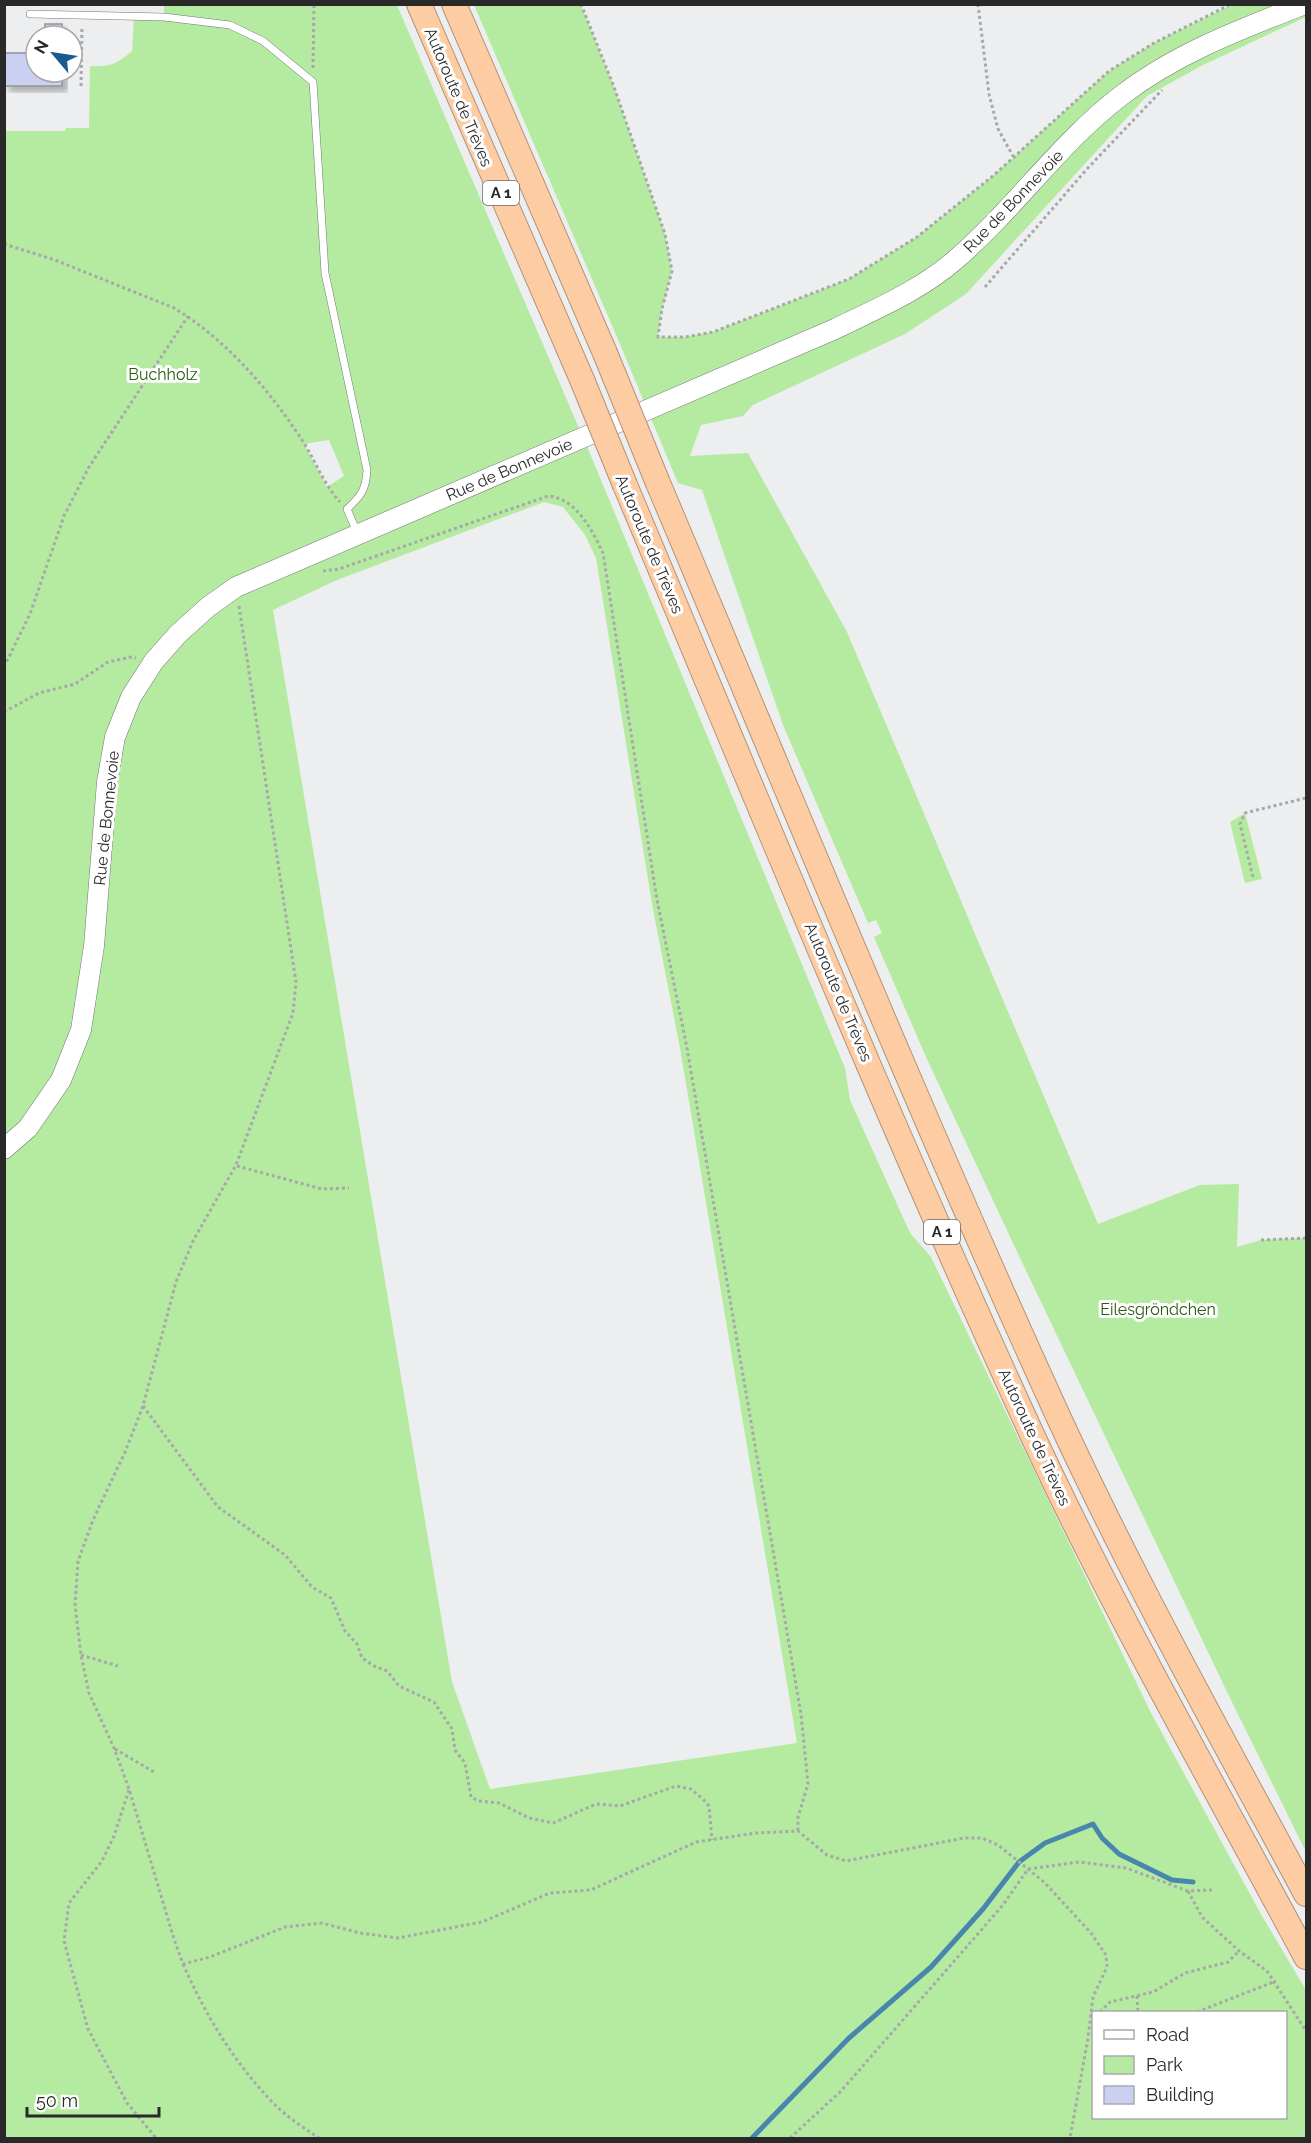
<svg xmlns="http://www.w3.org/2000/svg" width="1311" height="2143" font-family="Raleway,sans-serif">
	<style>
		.green { fill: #b4eba0; fill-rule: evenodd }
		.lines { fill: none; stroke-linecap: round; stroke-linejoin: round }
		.stream { stroke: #4986ad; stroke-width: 5 }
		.building { fill: #cad0f1; stroke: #929294; stroke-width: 1.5; filter: url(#shadow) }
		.service-casing { stroke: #757577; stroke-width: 8 }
		.secondary-casing { stroke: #757577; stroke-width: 21 }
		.motorway-casing { stroke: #b39378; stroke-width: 26 }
		.path { stroke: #a7a8a9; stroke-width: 3; stroke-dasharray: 3 3; stroke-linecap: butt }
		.service { stroke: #fff; stroke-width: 7 }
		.secondary { stroke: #fff; stroke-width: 20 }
		.motorway { stroke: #fecca3; stroke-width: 24 }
		.motorway-bridge-casing { stroke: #b39378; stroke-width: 26; stroke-linecap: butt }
		.motorway-bridge { stroke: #fecca3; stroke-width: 24 }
		.labels { text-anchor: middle; stroke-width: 6; stroke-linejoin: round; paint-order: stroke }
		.shield { fill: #fff; stroke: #696969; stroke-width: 1.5 }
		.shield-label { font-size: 15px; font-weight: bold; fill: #292929 }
		.street-label { font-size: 16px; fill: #292929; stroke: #fff }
		.park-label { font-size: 16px; fill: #285a0e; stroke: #fff }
	</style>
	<defs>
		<filter id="shadow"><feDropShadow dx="5.5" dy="5.5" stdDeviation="3" flood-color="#0004"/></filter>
	</defs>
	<rect width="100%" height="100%" fill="#edeeef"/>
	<path class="green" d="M164,5h233l194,451 254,612 5,32 60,133 21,24 220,456 111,203 44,74v148h-1301v-2007h60l1,-3h23l1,-62c20,1 27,-2 42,-15l2,-34h30zM329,440l15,36 -17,11 -23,-43zM544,502l19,5 22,28 11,23 56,346 28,144 117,695 -307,46 -38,-107 -179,-1072 64,-30zM1094,2012h192v106h-192z
		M474,5h107l33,82 51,147 7,37 -10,38 -4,28h27l28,-5 136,-53 68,-42 77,-62 115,-104 45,-28 77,-38h75v12l-105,49 -54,30 -181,198 -61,40 -152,71 -10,11 -42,9 -11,31 58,-3 99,179 251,592 102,-39 39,-1 -2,63 24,-7 45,-2v614l-77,-156 -209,-438 -94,-201 -52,-120 8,-4 -6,-13 -8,3 -85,-198 -81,-235 -24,-7 -61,-146z
		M1245,813l17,66 -17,4 -15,-61z"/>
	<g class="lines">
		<path class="stream" d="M752,2138l97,-100 82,-71 52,-58 36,-47 26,-19 48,-19 9,14 17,16 53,26 21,2"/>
	</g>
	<path class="building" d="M45,24h17v12h-17z
		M4,53h32v19h26v14h-58z"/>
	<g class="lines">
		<defs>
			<path id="service" d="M30,14l134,3 66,8 33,16 50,41 12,191 42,197c-1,20 -6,26 -20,39l10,23"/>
			<path id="secondary" d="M4,1149l24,-21 33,-48 20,-50 13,-84 13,-164 8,-45 16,-40 23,-36 24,-27 30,-27 28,-20 599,-258c41,-20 84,-38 119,-68 60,-51 105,-118 168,-166 55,-42 119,-66 183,-91"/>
			<path id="motorway" d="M419,4l164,378
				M454,4l151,349
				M658,483c132,312 259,625 400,933 75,163 163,320 248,478
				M625,485c133,316 262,634 405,945 83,180 183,353 276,527"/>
		</defs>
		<use href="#service" class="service-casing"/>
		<use href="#secondary" class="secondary-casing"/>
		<use href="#motorway" class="motorway-casing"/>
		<path class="path" d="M581,4l33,83 51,147 7,37 -10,38 -4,28h27l28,-5 136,-53 68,-42 77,-62 115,-104 45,-28 77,-39
			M978,4l11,90 9,35 15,27
			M313,68l1,-64
			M81,86l1,-60
			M4,244l51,16 119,48c53,32 97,84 130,135 13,21 19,40 36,59
			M985,287l101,-117 76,-80
			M323,571l16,-2 209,-73c28,2 44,34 55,57l54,347 30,148 114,666 7,70 -10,33v14
			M239,606l57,376 -3,31 -57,152 -43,76 -17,41 -33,124 -18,46 -32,68 -15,41 -3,44 6,50 8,38 25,55 15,41 45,150 9,25 27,-7 75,-30 37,-4 38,10 38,5 84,-16 68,-29 41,-3 105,-48 60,-9 42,-2 29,24 19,6 118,-23h18l16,7 46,37 47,51 15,22 1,12 -14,30 -5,41 -18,100
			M4,667l26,-53 34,-98 25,-49 99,-151
			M4,712l35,-19 36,-9 33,-22 23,-5 5,1
			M1253,877l-13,-53 5,-11 61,-15
			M237,1166l85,23 27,-1
			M1261,1240l45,-2
			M143,1406l75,101 67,48 27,32 19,11 14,33 12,13 5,14 12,8 13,5 12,15 35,16 18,27 3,21 10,13 6,34 8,4 20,2 30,15 24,5 43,-19 24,2 56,-20 15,3 13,11 5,6 3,34
			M81,1655l37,11
			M115,1749l39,23
			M129,1790l-15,46 -12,25 -33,42 -5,38 24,88 39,74 29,35
			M1188,1891l14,26 37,34 28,20 39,60
			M183,1964c24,54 51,98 91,140 13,13 30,24 45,34
			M1137,1996l1,16
			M1100,2012l10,-10 43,-10 32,-19 43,-11 11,-11
			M1197,2012l79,-31
			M790,2138l51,-47 162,-186 25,-36 51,-7 47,6 62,23 24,-1"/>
		<use href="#service" class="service"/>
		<use href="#secondary" class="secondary"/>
		<use href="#motorway" class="motorway"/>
		<defs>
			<path id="motorway-bridge" d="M605,353l53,130
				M583,382l42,103"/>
		</defs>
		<use href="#motorway-bridge" class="motorway-bridge-casing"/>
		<use href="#motorway-bridge" class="motorway-bridge"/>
	</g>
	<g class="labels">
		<g class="shield">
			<rect x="483" y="181" width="36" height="24" rx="4.5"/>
			<rect x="924" y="1220" width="36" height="24" rx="4.5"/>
		</g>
		<g class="shield-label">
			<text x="501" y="198">A 1</text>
			<text x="942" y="1237">A 1</text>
		</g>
		<g class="street-label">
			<text transform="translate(459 97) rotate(67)" y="6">Autoroute de Trèves</text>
			<text transform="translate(1013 201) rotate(-46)" y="6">Rue de Bonnevoie</text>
			<text transform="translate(509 469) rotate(-23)" y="6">Rue de Bonnevoie</text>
			<text transform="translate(650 544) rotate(67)" y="6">Autoroute de Trèves</text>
			<text transform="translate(106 818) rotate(-84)" y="6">Rue de Bonnevoie</text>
			<text transform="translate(839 992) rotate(67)" y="6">Autoroute de Trèves</text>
			<text transform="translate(1035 1437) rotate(65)" y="6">Autoroute de Trèves</text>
		</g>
		<g class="park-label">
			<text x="163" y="380">Buchholz</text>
			<text x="1158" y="1315">Eilesgröndchen</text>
		</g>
	</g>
	<rect width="1311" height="2143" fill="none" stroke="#292929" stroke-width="12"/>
	<rect x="1092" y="2011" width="195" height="108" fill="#ffffff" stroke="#a9a9a9" stroke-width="1.5"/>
	<rect x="1104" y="2030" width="30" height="9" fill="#ffffff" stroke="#a9a9a9" stroke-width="1.5"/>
	<text x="1146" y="2041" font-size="18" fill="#292929">Road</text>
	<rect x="1104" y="2056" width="30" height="18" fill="#b4eba0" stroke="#a9a9a9" stroke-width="1.5"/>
	<text x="1146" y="2071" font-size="18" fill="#292929">Park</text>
	<rect x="1104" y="2086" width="30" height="18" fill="#cad0f1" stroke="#a9a9a9" stroke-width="1.5"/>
	<text x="1146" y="2101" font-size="18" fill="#292929">Building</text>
	<g transform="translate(54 54) rotate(299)"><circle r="28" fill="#ffffff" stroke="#a9a9a9" stroke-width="1.5"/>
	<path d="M0-4.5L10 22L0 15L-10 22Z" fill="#1a5b91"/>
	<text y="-9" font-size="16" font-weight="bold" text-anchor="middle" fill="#292929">N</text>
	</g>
	<path d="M27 2107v9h132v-9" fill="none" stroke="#292929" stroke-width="3"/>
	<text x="36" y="2107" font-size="18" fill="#292929" stroke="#ffffff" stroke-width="4.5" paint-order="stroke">50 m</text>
</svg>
